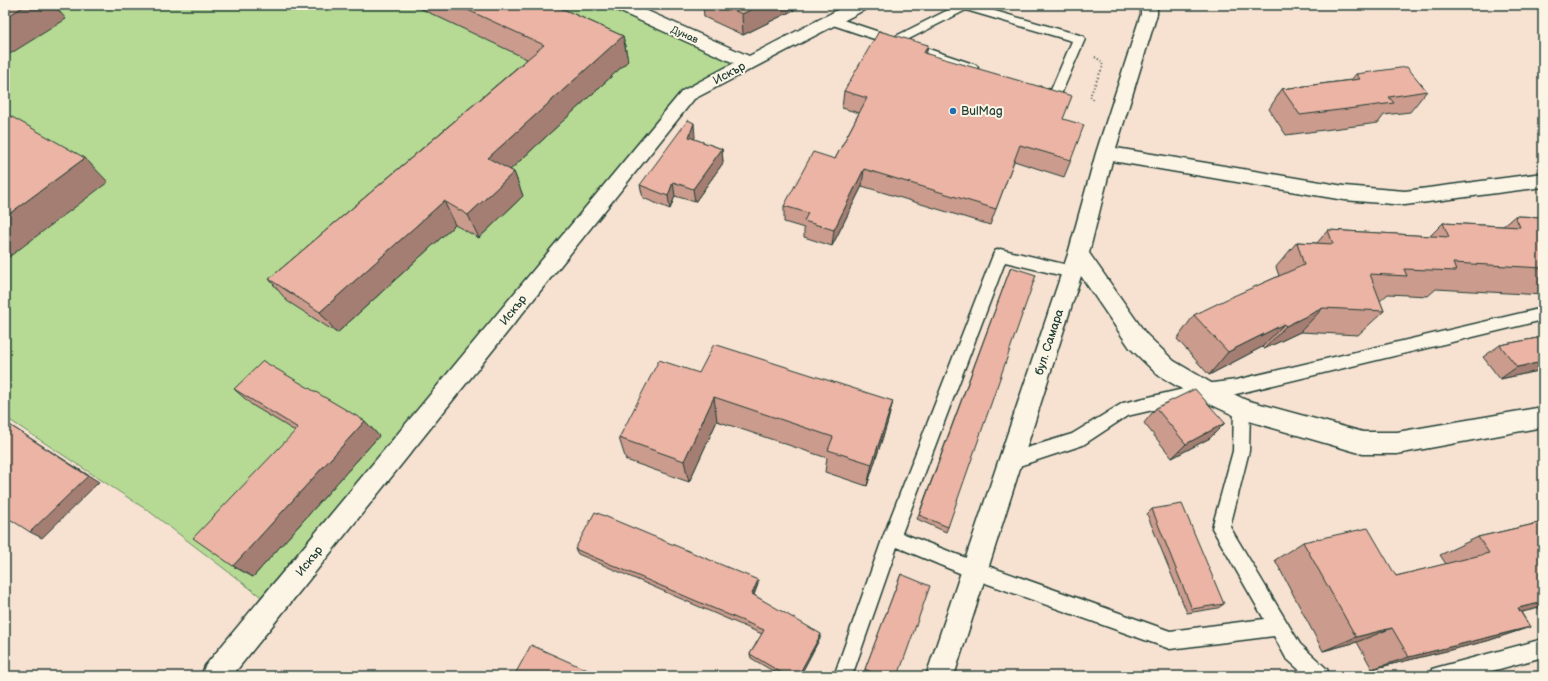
<svg xmlns="http://www.w3.org/2000/svg" width="1548" height="681" font-family="'Balsamiq Sans',sans-serif">
	<style>
		.green { fill: #b6da94; stroke: #6a8c64 }
		.lines { fill: none; stroke-linecap: round; stroke-linejoin: round }
		.service-casing { stroke: #1f3d34; stroke-width: 3 }
		.minor-casing { stroke: #1f3d34; stroke-width: 3 }
		.path { stroke: #1f3d34; stroke-width: 2; stroke-dasharray: 1 2.5; stroke-linecap: butt }
		.service { fill: #fcf5e5; fill-rule: evenodd }
		.minor { fill: #fcf5e5; fill-rule: evenodd }
		.wall { fill: #cb9b8d; stroke: #1f3d34 }
		.shaded-wall { fill: #a57e73; stroke: #1f3d34 }
		.building { fill: #ecb4a4; stroke: #1f3d34 }
		.poi-dot { fill: #1f6fb2; stroke: #fcf5e5; stroke-width: 1.5 }
		.labels { text-anchor: middle; stroke-width: 4; stroke-linejoin: round; paint-order: stroke }
		.far-street-label { font-size: 10px; fill: #1f3d34; stroke: #fcf5e5 }
		.street-label { font-size: 12px; fill: #1f3d34; stroke: #fcf5e5 }
		.poi-label { font-size: 12px; fill: #1f3d34; stroke: #fcf5e5; text-anchor: start }
	</style>
	<rect width="100%" height="100%" fill="#f7e2d2"/>
	<filter id="ink" filterUnits="userSpaceOnUse"><feTurbulence type="fractalNoise" baseFrequency=".025" numOctaves="2"/><feDisplacementMap in="SourceGraphic" scale="8" xChannelSelector="R" yChannelSelector="G"/><feConvolveMatrix kernelMatrix="1 2 1 2 8 2 1 2 1" color-interpolation-filters="sRGB"/></filter>
	<g filter="url(#ink)">
		<path class="green" d="M5,5h615l129,58 -61,32 -415,511 -123,-94 -145,-95z"/>
		<g class="lines">
			<defs>
				<path id="service" d="M958,5h16l109,31 2,3 -26,60c-7,2 -16,-2 -23,-5l-2,-3 2,-3 4,-1 11,3 21,-49 -106,-31 -61,31 71,24 2,3 -2,3 -4,1 -145,-49 -2,-3 2,-3 4,-1 63,21z
					M1000,249l72,17 5,2 2,4 -2,4 -5,2 -67,-16 -103,271 72,28 196,70 94,-12 -52,-91 21,-77 1,-42 2,-5 6,-2 6,2 2,5 -1,42 -19,76 70,117 27,25 2,7h-23l-20,-18 -12,-22 -104,13 -196,-70 -77,-32 -45,129h-18l49,-139 110,-282 2,-4z
					M1543,308v12l-307,74 -31,4 -78,18 -44,29 -6,2 -67,22 -6,-3 -2,-5 2,-5 6,-3 62,-19 51,-31 82,-19 31,-4z
					M1543,639v18l-69,19h-44l2,-7 7,-2z"/>
				<path id="minor" d="M612,5h22l115,51 98,-51h21l-2,4 -172,90 -462,577h-31l4,-10 477,-575 52,-28 -120,-54z
					M1141,5h16v9l-41,134 228,38 61,5 138,-18v14l-138,18 -61,-5 -232,-39 -23,92 57,81 28,27 39,23 33,16 117,32h34l146,-25v20l-146,27h-34l-121,-35 -45,-21 -39,-23 -28,-27 -49,-72 -127,400h-28l142,-422 28,-101 45,-139z"/>
			</defs>
			<use href="#service" class="service-casing"/>
			<use href="#minor" class="minor-casing"/>
			<path class="path" d="M1095,57l6,4 2,5 -13,30 5,5"/>
			<use href="#service" class="service"/>
			<use href="#minor" class="minor"/>
		</g>
		<path class="wall" d="M413,5h141l69,31 5,25 -118,109 4,2 9,24 -44,42 -24,-13 -118,108 -50,-32 -18,-22 258,-220z
			M703,5h101l-61,30 -39,-18z
			M927,54l136,65 8,41 -7,17 -50,-16 -24,64 -128,-39 -30,60 -28,-9v-9l-20,-6v-16l51,-47 24,-46 -17,-5 2,-17z
			M1356,74l71,17 -17,21 -26,3 -6,8 -92,12 -17,-26 13,-20 69,-9z
			M695,137l-1,2 28,10 1,14 -28,39 -20,-6 -5,13 -27,-11 -3,-13z
			M1515,216l28,1v78l-107,-6 -8,7 -40,-2 -8,7 4,10 -26,24 -58,-3 -36,17 -2,-2 -53,28 -32,-36 17,-24 85,-39 -3,-9 21,-25 20,1 11,-13 102,6 13,-13 60,3z
			M1011,267l-63,260 -2,5 -29,-13z
			M1543,337v33l-43,9 -17,-22 17,-12z
			M699,373l194,28 -6,23 -20,62 -42,-14 2,-14 -110,-37 -28,61 -63,-22 -7,-22z
			M234,389l131,32 14,15 -126,141 -20,-11 62,-135 -43,-26z
			M1156,408l54,30 -38,20 -28,-35z
			M1152,509l72,95 -6,4 -31,5 -40,-99z
			M1543,522v85l-22,5 9,15 -43,14 -115,28 -15,-27 -34,9 -48,-91 28,-18 93,34 50,-12 -6,-9 38,-18z
			M575,549l183,35 -4,11 66,43 -20,38h-19l-30,-18 -1,-4 12,-20 -184,-80z
			M901,574l-3,102h-26l-8,-4z"/>
		<path class="shaded-wall" d="M26,5h28l12,14 -61,38v-39z
			M761,5h43l-61,30 -1,-21z
			M623,36l5,25 -131,121 -9,-24z
			M928,45l-3,18 -1,-10z
			M694,123l1,14 -5,14 -1,-14z
			M722,149l1,14 -28,39 -2,-13z
			M85,158l23,24 -103,78v-43z
			M864,169l-2,17 -30,60 2,-16z
			M514,172l9,24 -44,42 -11,-23z
			M673,182l2,14 -5,13 -2,-13z
			M444,201l11,24 -118,108 -17,-21z
			M1323,308l-23,24 -36,17 22,-23z
			M1284,324l-22,23 -53,28 19,-23z
			M1543,362v8l-43,9 17,-12z
			M714,397l3,24 -28,61 -5,-21z
			M893,401l-6,23 -20,62 5,-22z
			M365,421l14,15 -126,141 -20,-11z
			M5,422l94,60 -57,56 -12,-6z
			M1225,423l-15,15 -38,20 14,-14z
			M758,580v4l-6,15v-5z
			M1543,602v5l-67,16 42,-15z
			M1530,627l-43,14 -115,28 37,-12z
			M1392,628l-35,14 -34,9 33,-14z
			M821,634l-1,4 -20,38h-2z"/>
		<path class="building" d="M5,5h21l-21,13z
			M457,5h97l69,31 -135,122 26,14 -46,43 -24,-14 -124,111 -51,-33 275,-234z
			M722,5h39l-19,9z
			M879,31l49,14 -4,8 148,43 -9,23 21,6 -13,35 -51,-15 -24,64 -132,-40 -30,61 -30,-9 4,-8 -24,-7 29,-54 22,7 32,-61 -23,-7z
			M1407,67l20,24 -38,6 5,6 -94,12 -18,-26 78,-10 -4,-5z
			M5,113l80,45 -80,59z
			M688,120l6,3 -5,14 33,12 -29,40 -20,-7 -5,14 -28,-11z
			M1515,216l28,1v51l-90,-5 3,8 -52,-2 3,7 -37,-2 14,37 -61,-3 -37,18 -2,-2 -56,28 -34,-37 35,-17 75,-33 -7,-23 36,2 -5,-14 121,7 -6,-14 77,4z
			M1011,267l25,8 -88,252 -29,-12z
			M1543,337v25l-26,5 -17,-22z
			M714,344l179,57 -21,63 -44,-14 5,-13 -119,-40 -30,64 -65,-23 40,-78 40,13z
			M263,361l102,60 -132,145 -40,-28 105,-110 -64,-39z
			M1195,389l30,34 -39,21 -30,-36z
			M5,422l83,54 -58,56 -25,-16z
			M1182,504l42,100 -32,5 -40,-100z
			M595,512l163,68 -6,14 69,40 -23,42h-11l-37,-22 14,-24 -189,-81z
			M1543,522v80l-25,6 12,19 -121,30 -17,-29 -36,9 -53,-95 65,-14 28,48 93,-23 -11,-16z
			M901,574l29,12 -32,90h-18l-15,-7z
			M531,645l70,31h-87z"/>
	</g>
	<circle class="poi-dot" cx="953" cy="111" r="4"/>
	<g class="labels">
		<g class="far-street-label">
			<text transform="translate(685 34) rotate(24)" y="4">Дунав</text>
		</g>
		<g class="street-label">
			<text transform="translate(729 73) rotate(-28)" y="4">Искър</text>
			<text transform="translate(513 310) rotate(-51)" y="4">Искър</text>
			<text transform="translate(1049 342) rotate(-72)" y="4">бул. Самара</text>
			<text transform="translate(309 561) rotate(-51)" y="4">Искър</text>
		</g>
		<g class="poi-label">
			<text x="961" y="115">BulMag</text>
		</g>
	</g>
	<rect width="1548" height="681" fill="none" stroke="#fcf5e5" stroke-width="20"/>
	<rect x="10" y="10" width="1528" height="661" fill="none" stroke="#1f3d34" stroke-width="1.5" filter="url(#ink)"/>
</svg>
